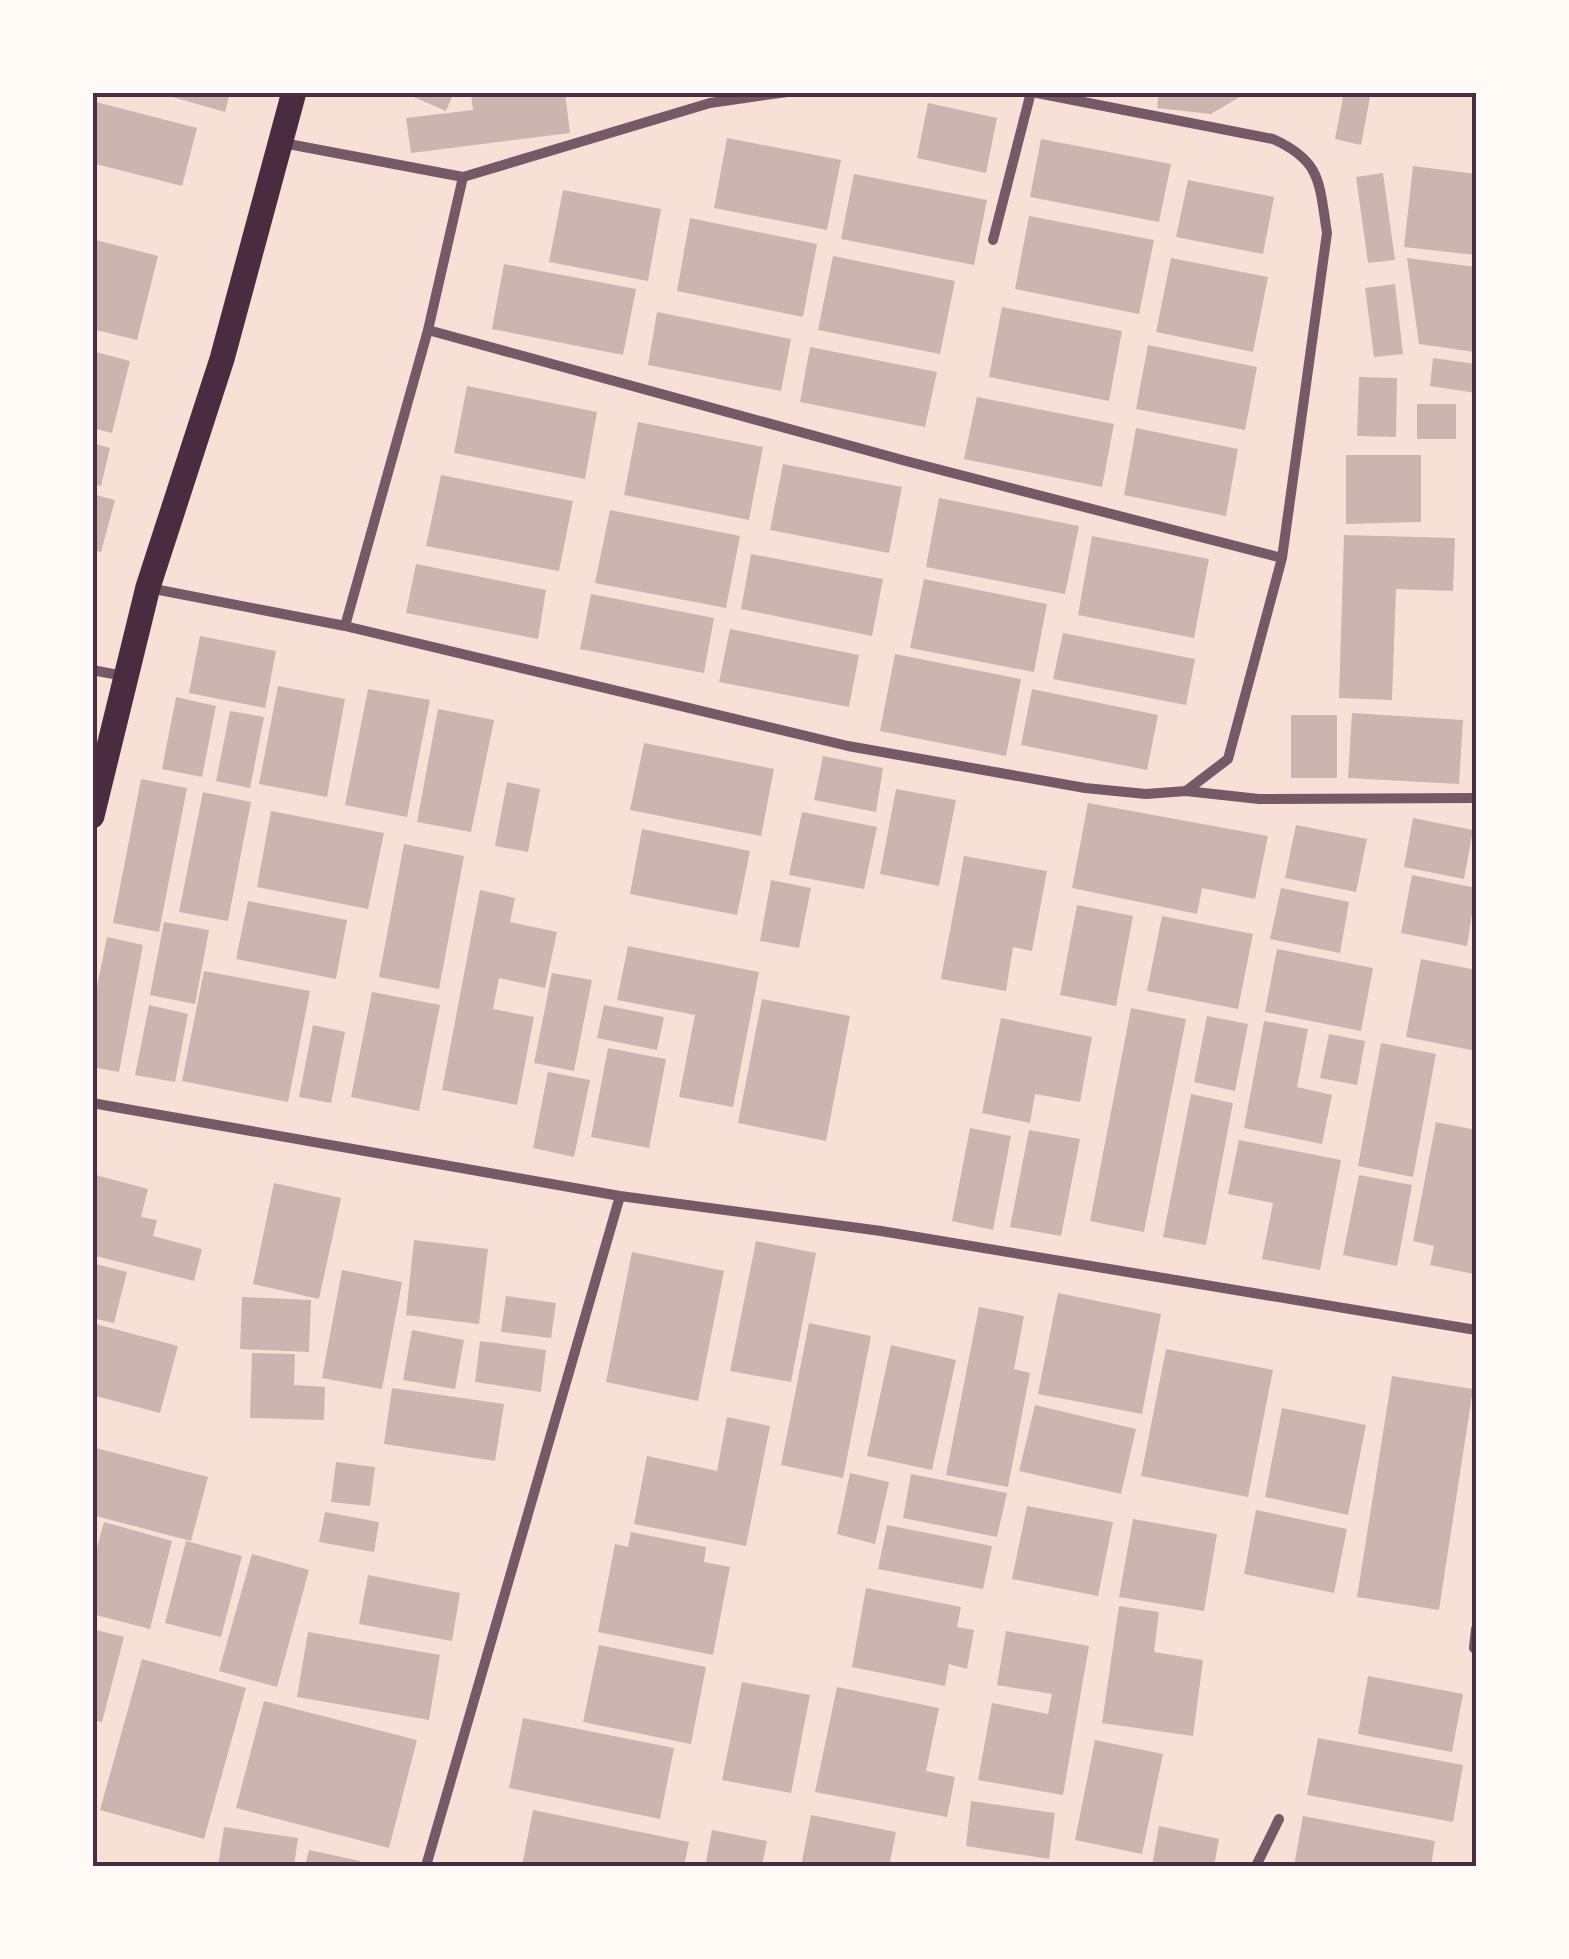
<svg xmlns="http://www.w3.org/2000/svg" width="1569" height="1959" font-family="'IBM Plex Serif',serif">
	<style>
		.building { fill: #ccb4b1 }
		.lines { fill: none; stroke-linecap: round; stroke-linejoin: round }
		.minor { stroke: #755966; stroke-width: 10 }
		.primary { stroke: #4a2c40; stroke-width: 25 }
		.neatline { fill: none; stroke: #4a2c40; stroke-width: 4 }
	</style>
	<rect width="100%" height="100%" fill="#f7e1d7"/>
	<path class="building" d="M155,92h75l-5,20z
		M402,92h52l-8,19z
		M565,92l5,41 -159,20 -5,-35 67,-8 -2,-16z
		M1159,92h89l-37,22 -54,-6z
		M1344,92h27l-10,53 -26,-6z
		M92,101l105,27 -15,58 -90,-23z
		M928,103l69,15 -11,55 -69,-15z
		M727,138l114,22 -14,70 -113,-22z
		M1041,139l130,25 -12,58 -129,-25z
		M1413,166l63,8v81l-72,-8z
		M1383,173l12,87 -27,3 -12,-86z
		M854,174l133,26 -13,65 -133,-26z
		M1188,180l86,17 -11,57 -87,-17z
		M563,190l98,19 -13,72 -99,-19z
		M1029,216l125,24 -15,74 -124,-25z
		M690,218l127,26 -14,73 -126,-26z
		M92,239l66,17 -21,84 -45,-11z
		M833,256l122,25 -15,73 -122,-24z
		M1171,258l97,19 -15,75 -97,-20z
		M1407,258l69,9 -2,85 -55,-8z
		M504,264l132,25 -13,66 -131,-26z
		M1395,284l8,70 -29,3 -9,-69z
		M1002,307l120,24 -13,70 -120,-24z
		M657,312l134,27 -10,52 -133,-26z
		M1148,345l109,22 -12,63 -109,-21z
		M810,347l127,25 -12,55 -125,-25z
		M92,351l38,10 -18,72 -20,-5z
		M1433,358l43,6v29l-46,-7z
		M1359,377l38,1 -1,59 -39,-1z
		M467,386l130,26 -12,67 -131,-26z
		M977,397l137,27 -12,63 -138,-28z
		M1417,404h39v35h-39z
		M638,422l125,25 -14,73 -125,-25z
		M1136,428l102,21 -12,67 -102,-21z
		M92,443l18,5 -9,38 -9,-2z
		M1346,455h75v67l-75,2z
		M783,464l119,23 -13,66 -119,-23z
		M441,475l132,26 -14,70 -133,-25z
		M92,494l23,6 -14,52 -9,-2z
		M939,498l140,28 -14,68 -139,-27z
		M610,510l130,26 -14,72 -131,-25z
		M1344,535l111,3 -2,53 -57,-2 -4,111 -53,-2z
		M1092,536l117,23 -15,79 -116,-23z
		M751,554l132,25 -11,57 -131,-27z
		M416,564l130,26 -8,49 -132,-26z
		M924,579l123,25 -13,68 -124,-24z
		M591,594l123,24 -10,55 -124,-24z
		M730,629l129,26 -10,52 -130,-25z
		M1063,633l132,26 -9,46 -133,-26z
		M200,636l76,15 -11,57 -76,-15z
		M895,654l126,25 -15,77 -126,-25z
		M278,686l67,13 -18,98 -68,-13z
		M368,689l62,11 -23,117 -62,-12z
		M1032,689l126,26 -11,55 -126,-25z
		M176,697l40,9 -14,71 -40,-8z
		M438,709l56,11 -23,112 -54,-10z
		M230,711l34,6 -14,71 -34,-7z
		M1352,713l111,7 -4,64 -111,-6z
		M1291,715h46v63h-46z
		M644,743l130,26 -13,67 -131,-26z
		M823,756l60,12 -7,44 -62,-12z
		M141,779l46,9 -28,144 -46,-9z
		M507,782l33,7 -12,63 -33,-6z
		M896,789l60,11 -17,86 -59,-12z
		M203,792l48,10 -23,119 -49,-9z
		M1088,803l180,33 -13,63 -53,-11 -5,26 -125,-26z
		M271,811l113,22 -16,76 -111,-22z
		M802,812l75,15 -13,62 -75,-14z
		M1413,818l60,12 -9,49 -60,-12z
		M1296,825l71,14 -11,53 -71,-14z
		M642,829l108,22 -13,64 -107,-21z
		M404,844l60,12 -25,133 -60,-12z
		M964,856l83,15 -15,80 -19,-4 -7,44 -65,-12z
		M1412,875l64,13 -9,58 -66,-13z
		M771,880l40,8 -12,60 -39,-7z
		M1281,888l68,14 -9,51 -70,-14z
		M480,890l35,8 -5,24 47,10 -12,56 -46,-10 -6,31 41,8 -17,88 -75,-15z
		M248,901l99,19 -11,59 -100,-20z
		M1077,905l56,11 -17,90 -56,-11z
		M1162,916l91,18 -15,75 -91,-18z
		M164,922l45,8 -14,74 -45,-9z
		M107,937l36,8 -24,127 -27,-5v-56z
		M628,946l131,26 -26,135 -54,-10 16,-82 -78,-15z
		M1277,949l96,19 -12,63 -96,-19z
		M1421,959l55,11v81l-70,-14z
		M204,971l106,20 -22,111 -106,-21z
		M552,973l40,7 -18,91 -40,-8z
		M372,992l68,13 -21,106 -68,-14z
		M762,999l88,17 -24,125 -88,-18z
		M149,1005l39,9 -13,68 -40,-7z
		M604,1005l60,12 -7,33 -60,-12z
		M1131,1008l55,11 -42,213 -54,-11z
		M1207,1016l41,8 -13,67 -41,-9z
		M1001,1018l91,19 -12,65 -45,-8 -5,29 -48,-10z
		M1264,1021l44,8 -11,58 35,8 -10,49 -78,-16z
		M313,1025l32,7 -14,71 -32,-6z
		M1329,1034l36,7 -8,44 -37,-7z
		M1381,1043l55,11 -23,123 -55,-11z
		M608,1048l58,11 -17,89 -58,-11z
		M548,1072l42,8 -16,77 -41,-9z
		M1191,1094l42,9 -27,142 -43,-8z
		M1436,1122l40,8 -2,144 -44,-9 4,-19 -21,-5z
		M970,1128l41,8 -18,94 -41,-9z
		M1029,1130l51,9 -19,97 -51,-9z
		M1239,1140l102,20 -21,110 -58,-11 11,-56 -45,-9z
		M92,1174l56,15 -7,28 16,3 -4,16 49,13 -8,32 -102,-26z
		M1359,1175l53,10 -15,81 -54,-11z
		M274,1183l67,15 -22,101 -66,-15z
		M414,1240l74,9 -9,75 -73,-9z
		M756,1241l60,12 -25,129 -61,-11z
		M632,1252l92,19 -26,130 -92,-19z
		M92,1263l35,9 -13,51 -22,-5z
		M342,1270l60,12 -20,107 -60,-11z
		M1058,1293l103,21 -19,100 -104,-20z
		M506,1296l50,7 -5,35 -50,-6z
		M242,1297l69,3 -2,52 -69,-3z
		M979,1307l45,9 -10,53 16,4 -22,114 -62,-12z
		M92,1323l86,23 -18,67 -68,-18z
		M809,1323l62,13 -28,142 -62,-13z
		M412,1330l52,10 -9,49 -52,-9z
		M480,1341l66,9 -5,42 -66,-10z
		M891,1345l65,15 -24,110 -65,-14z
		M1166,1349l107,21 -25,127 -107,-21z
		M252,1353l43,1 -1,31 31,2 -1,33 -74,-2z
		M1392,1376l81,13 -34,221 -82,-13z
		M392,1388l112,16 -9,57 -111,-17z
		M1035,1405l101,24 -15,65 -102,-23z
		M1282,1408l84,17 -18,90 -83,-18z
		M727,1417l43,9 -24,120 -112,-22 13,-68 70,15z
		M92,1447l116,30 -17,64 -99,-26z
		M336,1462l39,5 -5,39 -39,-4z
		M850,1473l39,9 -14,62 -38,-10z
		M911,1474l96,19 -10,44 -94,-19z
		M1027,1506l86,16 -15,74 -86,-17z
		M1256,1510l91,19 -13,64 -90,-19z
		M325,1512l54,10 -5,30 -55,-10z
		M1133,1519l84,15 -13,77 -85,-14z
		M104,1522l68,19 -22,88 -58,-15v-48z
		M887,1525l105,21 -9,43 -105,-20z
		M631,1532l75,15 -2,15 26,5 -17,88 -115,-23 17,-88 13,3z
		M186,1541l56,15 -21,81 -56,-14z
		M252,1554l57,16 -32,117 -58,-16z
		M368,1575l92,18 -8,48 -93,-17z
		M866,1588l95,19 -4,20 17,3 -7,39 -18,-5 -4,22 -93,-19z
		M1119,1606l40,6 -5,40 49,8 -10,76 -91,-13z
		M92,1629l32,8 -22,85 -10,-2z
		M1006,1631l83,15 -26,149 -85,-15 14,-77 56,11 4,-20 -55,-9z
		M308,1632l132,23 -11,65 -132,-23z
		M599,1645l107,22 -15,77 -108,-22z
		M142,1659l104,29 -42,151 -104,-29z
		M1368,1676l95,18 -11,58 -94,-18z
		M742,1682l68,13 -19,98 -69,-13z
		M837,1687l102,21 -13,63 29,6 -8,40 -132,-25z
		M264,1701l153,39 -28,108 -153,-40z
		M523,1718l151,30 -14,71 -151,-31z
		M1318,1738l145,27 -10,57 -146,-27z
		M1095,1740l68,14 -21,100 -67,-14z
		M971,1801l84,12 -6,46 -83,-13z
		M533,1810l156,32 -5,24h-162z
		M811,1815l85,17 -7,34h-88z
		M1303,1816l132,25 -4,25h-137z
		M1159,1826l60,13 -5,27h-62z
		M224,1827l74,11 -4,28h-76z
		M712,1830l55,11 -5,25 -56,-4z
		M309,1850l51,11 -1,5h-54z"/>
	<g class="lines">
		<path class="minor" d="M283,143l180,34 247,-74 77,-11
			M993,240l38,-148
			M428,330l478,131 376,97
			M149,588l196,38 503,120 237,42 61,6 40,-3 42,-32 54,-201 45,-325c-8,-50 -5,-72 -54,-94l-241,-47
			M345,626l83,-296 35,-153
			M92,670l32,6
			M1186,791l73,8 217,-1
			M92,1103l528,93 261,35 595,99
			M1474,1648l2,-19
			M426,1866l194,-670
			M1256,1866l23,-47"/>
		<path class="primary" d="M92,816l56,-229 74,-228 72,-267"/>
	</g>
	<rect width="1569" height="1959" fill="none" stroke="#fffaf5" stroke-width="190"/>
	<rect x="95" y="95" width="1379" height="1769" class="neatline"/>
</svg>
